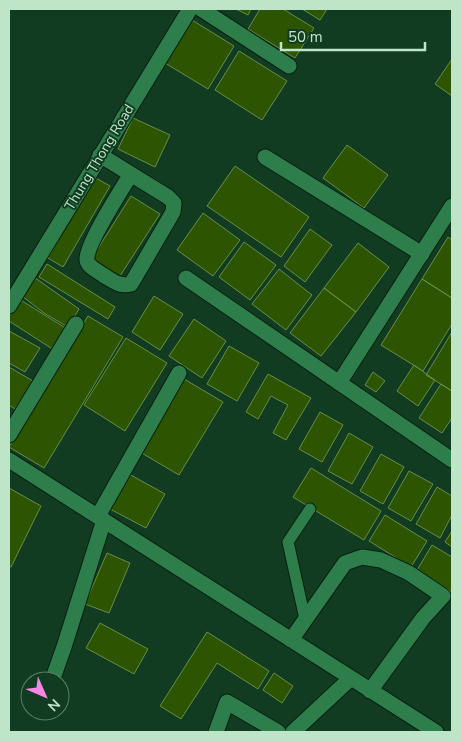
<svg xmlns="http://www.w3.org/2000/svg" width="461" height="741" font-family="'Nunito Sans',sans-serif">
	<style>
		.building { fill: #2d5400; stroke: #668e47 }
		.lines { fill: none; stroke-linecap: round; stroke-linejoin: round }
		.lane-casing { stroke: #072010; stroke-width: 13 }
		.street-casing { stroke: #072010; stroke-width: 17 }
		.lane { stroke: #2e7e4c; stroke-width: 11 }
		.street { stroke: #2e7e4c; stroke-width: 15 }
		.labels { text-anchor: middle; stroke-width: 4; stroke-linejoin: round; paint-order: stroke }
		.street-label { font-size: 14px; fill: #bfe5c9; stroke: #123c22 }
	</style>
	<rect width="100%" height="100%" fill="#123c22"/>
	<path class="building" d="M236,9h15l-3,6z
		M260,9h23l31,19 -19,30 -47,-29z
		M302,9h25l-7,11z
		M192,20l42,26 -26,43 -43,-26z
		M239,51l48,30 -25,39 -47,-30z
		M452,59v37l-17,-12z
		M133,118l37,17 -15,32 -37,-18z
		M347,145l41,30 -24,33 -41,-30z
		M235,166l74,51 -28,40 -74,-51z
		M94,177l16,9 -47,81 -15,-9z
		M131,196l29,18 -42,65 -28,-18z
		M203,213l37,27 -27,36 -36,-26z
		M310,229l22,16 -27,37 -21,-16z
		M448,237l4,3v58l-30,-19z
		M244,242l32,23 -26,35 -31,-23z
		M358,243l31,24 -33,45 -32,-24z
		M47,264l68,43 -7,12 -69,-42z
		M279,269l33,26 -26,35 -34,-26z
		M34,277l45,32 -11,18 -24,-14 -22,-17z
		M422,279l30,19v26l-29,47 -42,-26z
		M324,288l32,24 -35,44 -31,-23z
		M154,296l29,18 -23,36 -28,-18z
		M19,299l48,30 -13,21 -45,-29v-5z
		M88,316l35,21 -79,131 -35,-21z
		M194,319l32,22 -24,37 -33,-22z
		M9,331l31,17 -15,24 -16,-9z
		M452,332v59l-26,-16z
		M126,338l41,25 -42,68 -41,-26z
		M229,346l30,17 -22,38 -30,-17z
		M414,365l21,15 -17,26 -21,-15z
		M9,367l24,14 -18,28 -6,-4z
		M373,372l12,9 -9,11 -11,-7z
		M268,374l43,24 -25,42 -13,-7 15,-28 -17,-9 -13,23 -12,-7z
		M184,379l39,23 -44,73 -39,-23z
		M441,384l11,7v27l-10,15 -23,-15z
		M320,412l23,13 -21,37 -23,-13z
		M349,433l24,14 -21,37 -24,-13z
		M381,454l23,13 -21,37 -23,-13z
		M311,468l70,43 -17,29 -71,-43z
		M409,471l24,13 -22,37 -23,-13z
		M129,474l36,20 -19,34 -36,-19z
		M437,487l15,9v19l-12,23 -24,-14z
		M9,488l32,18 -30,61 -2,-1z
		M385,515l42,26 -16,26 -42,-26z
		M452,531v16l-7,-5z
		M432,545l20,12v35l-35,-22z
		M107,553l23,10 -21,50 -24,-9z
		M100,623l48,26 -14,25 -48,-26z
		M207,632l62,39 -11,18 -41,-26 -36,56 -21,-13z
		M274,673l19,13 -11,17 -19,-13z"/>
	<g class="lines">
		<defs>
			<path id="lane" d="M305,619l-17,-77 22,-33"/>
			<path id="street" d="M201,9l88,57
				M100,155l68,42 6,6 -1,9 -42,72c-11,3 -18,-3 -28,-9 -5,-4 -15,-8 -16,-15 -2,-14 35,-71 44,-86
				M265,157l157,97
				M186,278l266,182
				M9,306l181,-297
				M339,383l113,-177
				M9,435l67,-111
				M9,460l427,272
				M98,516l81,-143
				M291,640l54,-77 17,-6 19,3 28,13 34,23 -20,22 -53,73
				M52,681l12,-34 40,-127
				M216,732l11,-30 51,30
				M293,732l58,-54"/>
		</defs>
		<use href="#lane" class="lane-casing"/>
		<use href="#street" class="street-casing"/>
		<use href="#lane" class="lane"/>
		<use href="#street" class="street"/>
	</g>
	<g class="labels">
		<g class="street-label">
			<text transform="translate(99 157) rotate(-59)" y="5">Thung Thong Road</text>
		</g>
	</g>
	<rect width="461" height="741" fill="none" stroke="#bfe5c9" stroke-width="20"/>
	<g transform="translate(45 696) rotate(135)"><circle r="24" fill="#123c22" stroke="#578065"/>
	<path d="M0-4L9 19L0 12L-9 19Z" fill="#f987e8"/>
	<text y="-8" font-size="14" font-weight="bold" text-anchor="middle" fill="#bfe5c9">N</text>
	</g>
	<path d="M281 42v8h144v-8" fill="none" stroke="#bfe5c9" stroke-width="2.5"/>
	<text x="288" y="42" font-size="15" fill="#bfe5c9" stroke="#123c22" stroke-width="4" paint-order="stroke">50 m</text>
</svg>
